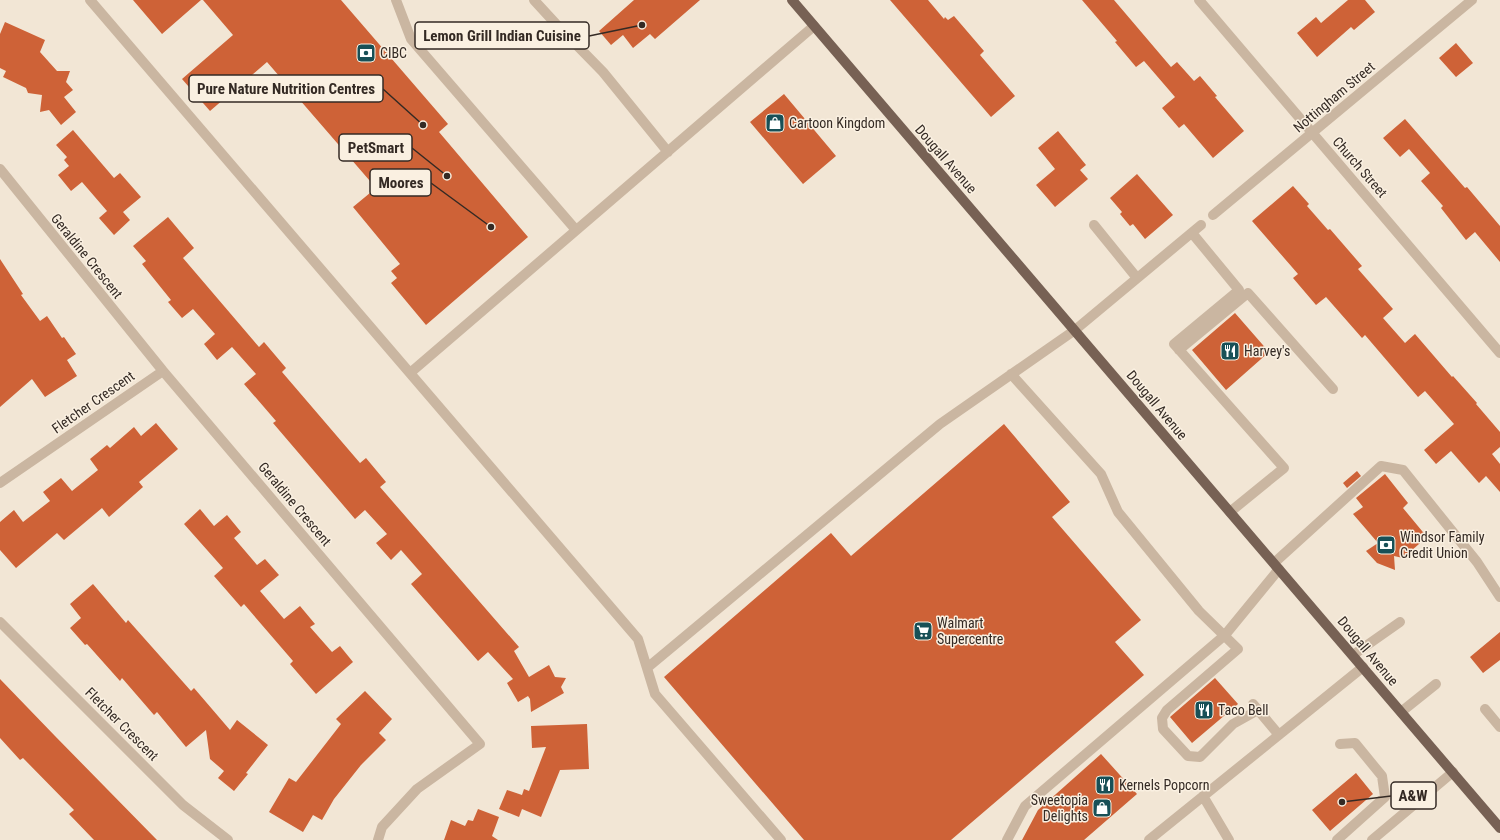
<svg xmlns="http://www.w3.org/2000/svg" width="1500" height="840" font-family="'Roboto Condensed',sans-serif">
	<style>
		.building { fill: #ce6237 }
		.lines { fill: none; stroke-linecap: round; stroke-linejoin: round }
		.minor { stroke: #cab6a1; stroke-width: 10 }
		.major { stroke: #776154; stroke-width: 10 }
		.labels { text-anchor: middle; stroke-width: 3; stroke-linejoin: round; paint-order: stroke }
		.poi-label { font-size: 14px; fill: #342a24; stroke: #faf0e1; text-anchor: start }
		.street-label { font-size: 14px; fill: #342a24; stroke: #faf0e1 }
		.leader { fill: none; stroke: #342a24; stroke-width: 1.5 }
		.callout-dot { fill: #342a24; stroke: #faf0e1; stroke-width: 1.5 }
		.callout { fill: #faf0e1; stroke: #342a24; stroke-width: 1.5 }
		.callout-label { font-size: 15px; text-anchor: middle; font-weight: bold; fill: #342a24 }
	</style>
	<rect width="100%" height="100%" fill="#f2e6d5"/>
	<path class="building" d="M133,0h68l-39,34z
		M203,0h138l107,124 -9,8 89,105 -102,88 -35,-42 6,-5 -6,-7 9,-7 -47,-57 23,-19 -109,-126 -57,49 -28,-32 51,-44z
		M634,0h66l-45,39 -5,-5 -17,14 -10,-13 -12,10 -12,-14z
		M890,0h38l16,19 1,-2 3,3 6,-4 30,35 -4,4 35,41 -24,21z
		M1082,0h32l57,67 6,-5 17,19 6,-5 17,20 -2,1 29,34 -31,27 -29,-34 -5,4 -17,-20 13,-11 -31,-36 -8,6 -21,-25 2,-1z
		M1348,0h17l10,12 -21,18 -3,-3 -34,30 -20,-24 19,-16 5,6z
		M5,22l40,18 -5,12 17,19h13l-4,11 7,8 -9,7 12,15 -15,13 -12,-15 -9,2 2,-17 -14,-2 -2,-5 -23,-11 3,-6 -6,-3v-34z
		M1456,43l17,20 -17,14 -17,-19z
		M784,94l52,62 -33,28 -53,-62z
		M1405,119l60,69 2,-1 33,39v36l-25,-30 -9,8 -25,-32 2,-2 -22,-25 9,-8 -21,-24 -9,8 -17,-19z
		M73,130l41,48 6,-5 21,24 -18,15 7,8 -16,15 -15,-17 8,-7 -25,-29 -11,9 -13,-16 11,-9 -5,-6 3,-3 -11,-12z
		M1058,131l28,34 -6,5 8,9 -33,28 -19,-22 19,-16 -17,-21z
		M1137,174l36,41 -28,24 -12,-15 -3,2 -10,-12 2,-2 -12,-14z
		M1293,186l16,18 -2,2 21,24 2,-1 32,37 -4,3 35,40 -10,9 22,25 10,-9 37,43 1,-1 24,27 -1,1 24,28v15l-8,7 8,10v28l-14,-16 -7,7 -28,-32 -15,13 -12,-14 30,-26 -29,-33 -7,6 -53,-62 -3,3 -36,-41 -10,8 -23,-27 5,-4 -46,-53z
		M168,217l26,31 -11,10 76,89 5,-5 22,26 -4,4 78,91 6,-5 20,24 -6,5 139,160 -5,4 15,26 20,-12 6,12 11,1 -5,9 3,6 -33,19 -1,-13 -2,-3 -10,6 -11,-19 6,-4 -25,-27 -10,9 -67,-77 11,-10 -21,-24 -10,10 -15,-17 11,-9 -22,-24 -10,9 -82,-96 3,-2 -32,-37 12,-10 -24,-27 -15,13 -13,-16 11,-10 -22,-25 -11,9 -14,-16 3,-2 -29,-36 4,-3 -13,-15z
		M0,259l23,35 -2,1 19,26 7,-5 15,22 2,-1 12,17 -9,6 10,16 -32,21 -13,-18 -32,28z
		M1235,313l34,39 -43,38 -34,-40z
		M156,423l22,26 -39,33 4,5 -34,30 -7,-9 -38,32 -7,-7 -41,35 -16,-18v-28l14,-12 9,12 27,-21 -7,-9 18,-14 11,13 26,-21 -8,-11 17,-14 3,3 24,-21 7,9z
		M1004,424l66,78 -18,15 89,103 -26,22 29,33 -193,165h-147l-140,-163 167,-144 20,23z
		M1357,471l4,5 -14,12 -4,-5z
		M1385,474l23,29 -5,5 24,29 -24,21 -9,-2 1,14 -18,-7 -11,-12 12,-8 -25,-29 10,-7 -7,-9z
		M200,509l14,17 13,-11 14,17 -7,6 23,27 8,-6 14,16 -19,16 24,28 16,-13 15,18 -5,3 22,25 8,-6 13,16 -37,32 -26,-30 3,-3 -49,-57 -3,3 -27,-31 9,-8 -39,-44z
		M93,584l33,39 2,-3 63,71 3,-3 36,42 7,-10 31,25 -22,28 2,1 -14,17 -16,-13 6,-7 -14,-12 -4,-29 -20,17 -29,-35 -3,3 -32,-37 -2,3 -33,-37 -2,1 -15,-17 11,-10 -11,-14z
		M1500,632v28l-17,13 -13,-16z
		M1215,678l23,26 -46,39 -22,-26z
		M0,679l55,57 102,104h-63l-25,-26 5,-4 -51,-52 -3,2 -20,-22z
		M365,691l27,28 -13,14 7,7 -25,25 -27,34 -12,21 -9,-5 -10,17 -34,-20 20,-34 7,4 45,-58 -5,-5z
		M587,724l2,45 -29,1 -19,47 -19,-8 -3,8 -20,-8 8,-19 15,5 2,-6 5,2 17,-44 -14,1 -1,-22z
		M1101,754l36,40 -53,46h-62l16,-30z
		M1356,773l17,21 -43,37 -18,-21z
		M478,809l21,8 -7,19 6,4h-54l7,-20 14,6 3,-6 5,1z"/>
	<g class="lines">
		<path class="minor" d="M90,0l548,639 17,55 126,146
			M396,0l15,39 165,191
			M534,0l22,24 47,48 65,80
			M1199,0l301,353
			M0,169l163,202 317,373 -63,45 -35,38 -4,13
			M1213,215l259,-215
			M1094,225l43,53
			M1192,233l47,57 -65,54 110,124 -54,44
			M1179,350l69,-57 85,96
			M410,373l404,-347
			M1011,374l90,100 17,38 81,99 39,38 -71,61 -5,8 1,11 25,27 12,1 33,-33 25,-14
			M0,483l163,-112
			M1274,563l107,-97 22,4 74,92 23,35
			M0,622l183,183 45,35
			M1353,655l47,-33
			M647,668l293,-244 135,-94 126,-105
			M1253,704l26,31
			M1485,709l15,18
			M1401,712l35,-28
			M1203,796l26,44
			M1007,840l18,-34 200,-171 54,-66
			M1149,840l214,-173
			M1337,840l48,-43 -3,-21 -27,-33 -15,1
			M1372,840l81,-68"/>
		<path class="major" d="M792,0l708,828"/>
	</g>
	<defs>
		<symbol id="bank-square" viewBox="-11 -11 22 22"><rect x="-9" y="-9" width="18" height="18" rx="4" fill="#185057" stroke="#faf0e1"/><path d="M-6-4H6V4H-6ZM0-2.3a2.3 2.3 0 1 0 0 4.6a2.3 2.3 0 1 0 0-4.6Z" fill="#fff"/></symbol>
		<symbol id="shop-square" viewBox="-11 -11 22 22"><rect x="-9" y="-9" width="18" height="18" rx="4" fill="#185057" stroke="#faf0e1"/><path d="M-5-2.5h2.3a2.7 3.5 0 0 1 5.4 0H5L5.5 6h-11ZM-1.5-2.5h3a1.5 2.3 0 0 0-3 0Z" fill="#fff"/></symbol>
		<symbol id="restaurant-square" viewBox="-11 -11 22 22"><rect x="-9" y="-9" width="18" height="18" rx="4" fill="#185057" stroke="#faf0e1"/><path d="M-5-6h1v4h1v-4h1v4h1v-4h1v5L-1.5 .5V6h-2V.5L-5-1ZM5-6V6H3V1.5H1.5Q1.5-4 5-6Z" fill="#fff"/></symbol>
		<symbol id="supermarket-square" viewBox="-11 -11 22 22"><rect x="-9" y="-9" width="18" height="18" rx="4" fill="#185057" stroke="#faf0e1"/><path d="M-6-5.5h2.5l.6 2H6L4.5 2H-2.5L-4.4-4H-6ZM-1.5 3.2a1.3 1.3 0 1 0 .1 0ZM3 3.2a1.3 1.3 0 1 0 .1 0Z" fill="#fff"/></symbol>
	</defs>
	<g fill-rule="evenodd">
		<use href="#bank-square" x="355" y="42" width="22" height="22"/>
		<use href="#shop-square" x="764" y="112" width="22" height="22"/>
		<use href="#restaurant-square" x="1219" y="340" width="22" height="22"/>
		<use href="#bank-square" x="1375" y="534" width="22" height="22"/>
		<use href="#supermarket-square" x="912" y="620" width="22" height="22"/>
		<use href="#restaurant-square" x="1193" y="699" width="22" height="22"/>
		<use href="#restaurant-square" x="1094" y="774" width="22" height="22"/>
		<use href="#shop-square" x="1091" y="797" width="22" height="22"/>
	</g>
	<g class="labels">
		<g class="poi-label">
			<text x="380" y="58">CIBC</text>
			<text x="789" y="128">Cartoon Kingdom</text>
			<text x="1244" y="356">Harvey's</text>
			<text x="1400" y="542">Windsor Family<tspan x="1400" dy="16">Credit Union</tspan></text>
			<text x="937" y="628">Walmart<tspan x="937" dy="16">Supercentre</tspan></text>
			<text x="1218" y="715">Taco Bell</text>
			<text x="1119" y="790">Kernels Popcorn</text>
			<text x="1088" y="805" text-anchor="end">Sweetopia<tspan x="1088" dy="16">Delights</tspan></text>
		</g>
		<g class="street-label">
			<text transform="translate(1334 97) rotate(-40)" y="5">Nottingham Street</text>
			<text transform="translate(946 159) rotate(49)" y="5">Dougall Avenue</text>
			<text transform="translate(1360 167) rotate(49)" y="5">Church Street</text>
			<text transform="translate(87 256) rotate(51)" y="5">Geraldine Crescent</text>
			<text transform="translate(93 402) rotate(-35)" y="5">Fletcher Crescent</text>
			<text transform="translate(1157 405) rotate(50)" y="5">Dougall Avenue</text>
			<text transform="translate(295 504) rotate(50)" y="5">Geraldine Crescent</text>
			<text transform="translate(1368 651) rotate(50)" y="5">Dougall Avenue</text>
			<text transform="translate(122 724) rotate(45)" y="5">Fletcher Crescent</text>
		</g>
	</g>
	<path class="leader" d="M642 25L589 36M423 125L383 89M447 176L412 148M491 227L431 183M1342 802L1391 796"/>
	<g class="callout-dot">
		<circle cx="642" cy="25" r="4"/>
		<circle cx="423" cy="125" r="4"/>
		<circle cx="447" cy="176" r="4"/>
		<circle cx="491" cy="227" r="4"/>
		<circle cx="1342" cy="802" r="4"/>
	</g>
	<g class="callout">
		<rect x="415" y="22" width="174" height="27" rx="4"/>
		<rect x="189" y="75" width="194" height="27" rx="4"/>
		<rect x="339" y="134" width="73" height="27" rx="4"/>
		<rect x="370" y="169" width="61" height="27" rx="4"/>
		<rect x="1391" y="782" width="45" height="27" rx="4"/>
	</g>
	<g class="callout-label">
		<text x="502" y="41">Lemon Grill Indian Cuisine</text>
		<text x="286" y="94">Pure Nature Nutrition Centres</text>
		<text x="376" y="153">PetSmart</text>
		<text x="401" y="188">Moores</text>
		<text x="1413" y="801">A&amp;W</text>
	</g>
</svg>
